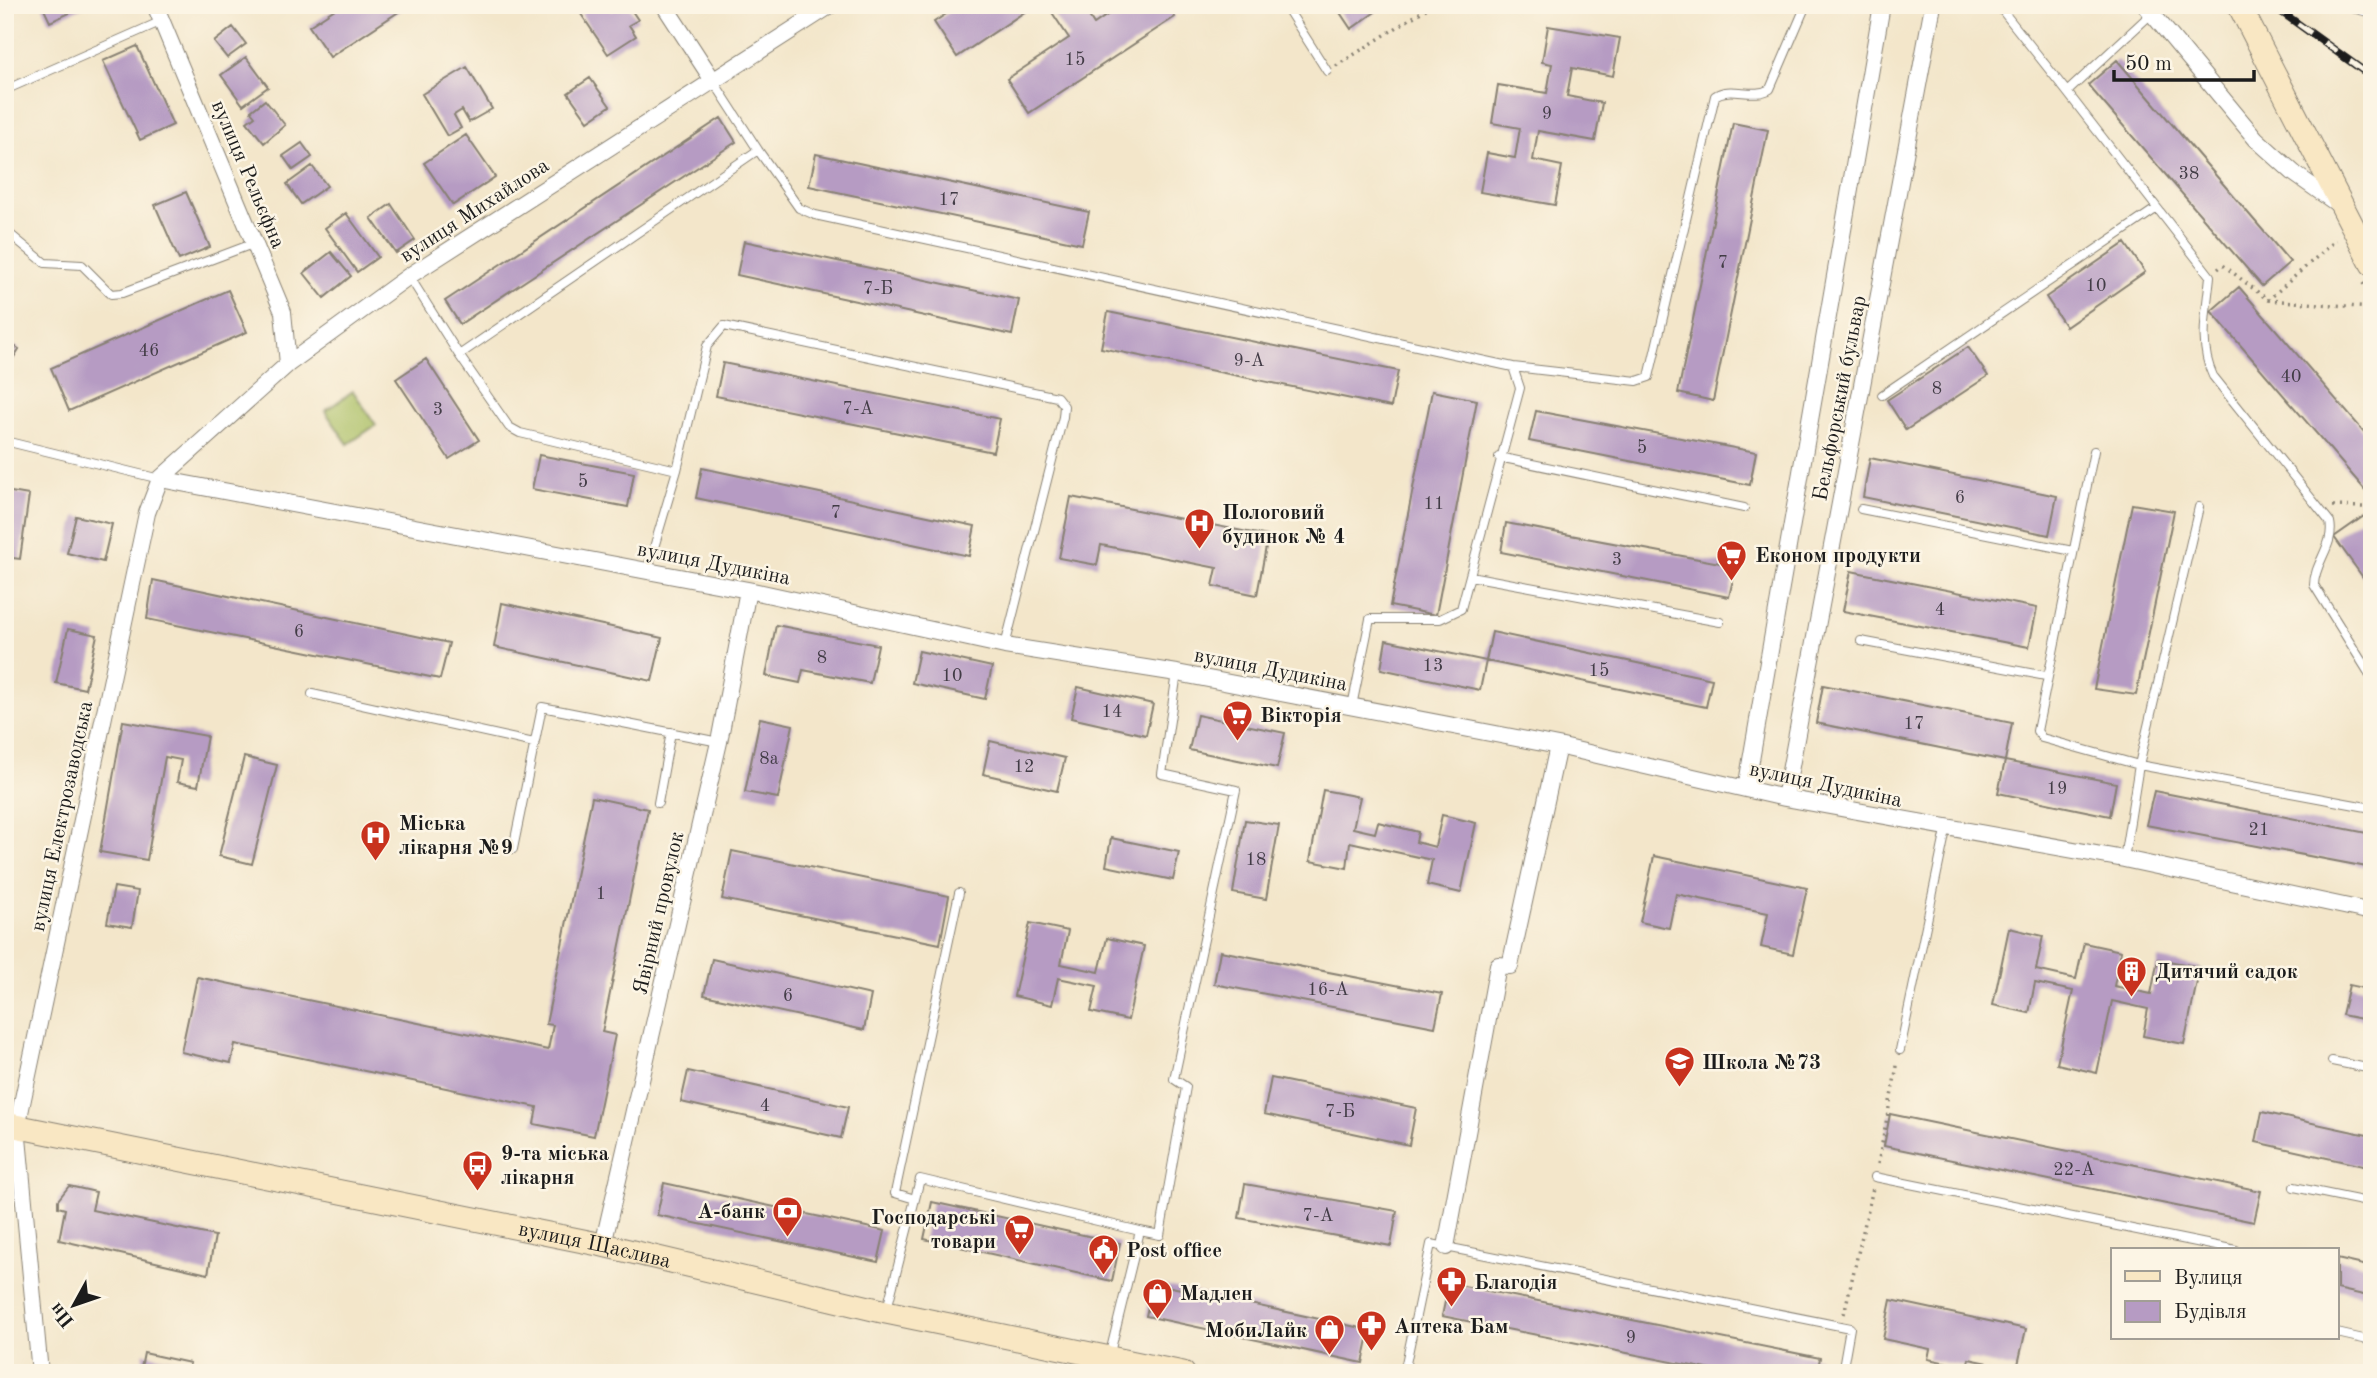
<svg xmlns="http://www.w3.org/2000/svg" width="2377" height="1378" font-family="'Old Standard TT',serif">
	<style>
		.green { fill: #a8bd61; stroke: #626c3e; stroke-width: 2 }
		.building { fill: #b69bc3 }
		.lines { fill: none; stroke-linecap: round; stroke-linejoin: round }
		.lane-casing { stroke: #888173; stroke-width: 10 }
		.street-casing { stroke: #888173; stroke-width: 18 }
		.secondary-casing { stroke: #888173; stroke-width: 25 }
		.path { stroke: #888173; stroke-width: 3.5; stroke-dasharray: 2 5; stroke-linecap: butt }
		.lane { stroke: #fff; stroke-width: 8 }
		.street { stroke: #fff; stroke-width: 16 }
		.secondary { stroke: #f9e7c3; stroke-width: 23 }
		.rail-casing { stroke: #1c1c1c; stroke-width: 8 }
		.rail { stroke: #fcf5e5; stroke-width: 5; stroke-dasharray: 16; stroke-linecap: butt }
		.labels { text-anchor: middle; stroke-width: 5; stroke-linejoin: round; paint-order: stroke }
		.number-label { font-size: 18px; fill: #423c46 }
		.street-label { font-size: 21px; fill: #1c1c1c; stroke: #fcf5e5 }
		.poi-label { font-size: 21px; font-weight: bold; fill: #1c1c1c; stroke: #fcf5e5; text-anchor: start }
	</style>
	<rect width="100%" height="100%" fill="#fcf5e5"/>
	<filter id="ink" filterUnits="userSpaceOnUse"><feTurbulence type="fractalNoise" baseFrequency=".0143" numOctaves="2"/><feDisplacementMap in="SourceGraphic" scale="14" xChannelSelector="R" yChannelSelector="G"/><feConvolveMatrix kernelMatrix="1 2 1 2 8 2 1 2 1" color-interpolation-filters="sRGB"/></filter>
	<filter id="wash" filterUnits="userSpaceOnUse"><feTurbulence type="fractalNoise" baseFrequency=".00686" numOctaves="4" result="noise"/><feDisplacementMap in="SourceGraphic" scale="28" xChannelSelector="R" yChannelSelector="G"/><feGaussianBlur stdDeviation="1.57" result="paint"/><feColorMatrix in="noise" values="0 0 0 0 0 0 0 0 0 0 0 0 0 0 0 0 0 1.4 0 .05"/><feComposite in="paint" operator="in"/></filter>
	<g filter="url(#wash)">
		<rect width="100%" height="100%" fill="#f3e6ca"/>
		<path class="green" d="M353,391l23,34 -28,19 -23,-33z"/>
		<g id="blocks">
			<path class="building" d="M42,5h45l-37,17z
				M341,5h68l-79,52 -21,-31z
				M594,5h14l4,6 9,-6h7l10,15 -9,5 7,11 -28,18 -27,-40z
				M960,5h75l-78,52 -23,-35z
				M1047,5h35l12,19 28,-19h45l8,12 -146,96 -22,-34 62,-41z
				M1335,5h40l3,5 -27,19z
				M1548,26l72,12 -7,38 -41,-8 -5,28 35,7 -7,38 -57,-10 -5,29 29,6 -7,39 -75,-13 7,-39 28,5 5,-30 -28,-5 6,-38 49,8 5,-29 -10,-2z
				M233,27l13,17 -19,14 -13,-16z
				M137,46l36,79 -33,15 -37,-79z
				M246,57l22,30 -25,18 -22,-30z
				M2117,60l173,202 -28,24 -174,-201z
				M467,67l25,42 -23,13 -7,-12 -8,5 7,13 -14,8 -25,-42z
				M590,78l20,28 -22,15 -20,-28z
				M265,100l20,25 -21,18 -17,-21 8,-6 -4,-5z
				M721,118l15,24 -276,182 -15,-23z
				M1733,123l35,7 -55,271 -35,-8z
				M466,135l29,42 -42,28 -29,-42z
				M302,143l10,14 -19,13 -10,-14z
				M816,154l273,58 -7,32 -273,-58z
				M312,166l15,20 -26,18 -14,-20z
				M186,192l24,55 -31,13 -24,-55z
				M391,204l24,36 -19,13 -25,-35z
				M346,213l32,44 -21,15 -32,-44z
				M744,241l275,59 -7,35 -275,-60z
				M2125,243l20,29 -79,55 -20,-30z
				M331,252l20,24 -27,22 -20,-25z
				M2239,287l133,154v57l-161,-187z
				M228,290l19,42 -178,79 -18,-43z
				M1108,312l290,59 -7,36 -290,-59z
				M5,340l14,9 -14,22z
				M1968,347l20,29 -82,54 -19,-30z
				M426,359l53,81 -30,19 -53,-80z
				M723,363l277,56 -7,33 -277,-56z
				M1432,391l45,9 -41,215 -46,-9z
				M1536,411l220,41 -6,33 -221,-44z
				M539,455l95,18 -6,34 -96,-18z
				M1870,458l187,38 -8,39 -186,-38z
				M702,468l273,58 -6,30 -273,-58z
				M5,491l24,4 -9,64 -15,-2z
				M1071,497l197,39 -11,59 -44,-9 4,-18 -116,-23 -4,20 -38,-7z
				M2132,504l42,7 -38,184 -42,-6z
				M76,516l36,8 -9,38 -36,-9z
				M2364,516l8,11v63l-38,-53z
				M1506,523l230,43 -7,31 -228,-45z
				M1851,571l186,37 -8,39 -186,-36z
				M153,580l296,63 -9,36 -293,-60z
				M502,603l160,35 -10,43 -158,-34z
				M776,625l102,20 -8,38 -67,-13 -3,13 -34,-7z
				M68,629l29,6 -12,54 -29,-6z
				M1492,632l220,47 -6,28 -220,-46z
				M1386,640l100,21 -6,29 -99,-21z
				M919,651l73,16 -7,32 -73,-16z
				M1823,685l189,38 -7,38 -189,-38z
				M1078,687l75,17 -7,31 -75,-17z
				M1197,715l88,18 -8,35 -88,-18z
				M760,718l33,7 -15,73 -33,-6z
				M123,721l84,15 -9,50 -21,-4 4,-22 -16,-3 -18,103 -47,-8z
				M990,741l75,17 -8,33 -74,-17z
				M244,757l33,8 -25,99 -33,-8z
				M2005,761l111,22 -6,33 -112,-23z
				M1323,790l37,7 -7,31 22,5 3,-11 40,10 -2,10 19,5 7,-32 34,8 -15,70 -34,-8 5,-25 -82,-18 -3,26 -37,-7z
				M2154,791l218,43v34l-226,-43z
				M592,797l56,12 -46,223 13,3 -21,101 -60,-12 3,-17 -302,-63 -4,19 -50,-11 16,-75 351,73 5,-25 -7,-1z
				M1245,820l34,5 -13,74 -33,-6z
				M1111,838l68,14 -6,28 -67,-14z
				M732,851l217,45 -9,48 -218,-45z
				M1654,856l153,32 -14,66 -32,-7 7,-34 -92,-19 -7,34 -29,-6z
				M114,887l24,4 -6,36 -25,-4z
				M1030,923l38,8 -7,33 38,8 8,-34 37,8 -16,74 -37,-8 6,-26 -39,-8 -6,27 -38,-9z
				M2009,928l34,8 -7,34 40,9 8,-36 37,8 -7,35 37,8 7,-35 42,8 -16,77 -41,-8 5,-27 -36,-8 -15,72 -40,-9 16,-73 -38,-8 -6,30 -36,-8z
				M1220,951l222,43 -7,33 -221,-43z
				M712,959l159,36 -7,35 -160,-35z
				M2349,985l23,5v31l-30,-6z
				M688,1071l160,36 -7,31 -160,-36z
				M1271,1078l145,30 -7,37 -145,-31z
				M2262,1112l110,24v32l-116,-26z
				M1890,1114l371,77 -7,31 -370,-76z
				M664,1183l221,48 -7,31 -221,-47z
				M1245,1184l152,27 -6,35 -152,-28z
				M69,1186l27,6 -4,18 123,26 -7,38 -149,-34 6,-31 -7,-2v-7z
				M932,1202l188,41 -8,38 -188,-42z
				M2337,1259l35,8v30l-35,-8z
				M1153,1283l217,47 -7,33 -217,-47z
				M1449,1283l371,75 -3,15h-90l-285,-57z
				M1891,1300l135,29 -9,40 -48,-10 -2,8 -39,-8 2,-10 -47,-10z
				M144,1353l46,10 -2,10h-48z"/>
		</g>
	</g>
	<g filter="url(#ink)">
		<use href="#blocks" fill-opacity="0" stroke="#888173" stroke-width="2"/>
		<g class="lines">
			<defs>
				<path id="lane" d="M1285,5l42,66
					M1998,5l69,87
					M2348,7l24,6
					M2152,13l-85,79 143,184c-3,34 -12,68 3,100l117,146c5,23 -16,41 -16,63l58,93
					M5,90l157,-69
					M758,150l41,58 16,7 698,152 7,21 -59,221 -21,10h-70l-18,87
					M5,230l40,33 37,2 29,29 11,-1 133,-50
					M409,276l50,79 50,72 11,6 157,37 -30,101
					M459,355l299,-205 -44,-68
					M1513,367l124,14 12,-4 66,-281c14,-11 39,3 55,-7l36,-84
					M1882,395l275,-187
					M5,441l155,38
					M2094,451l-57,280 5,7 97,27 -15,94
					M1499,457l245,51
					M677,470l30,-124 17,-20 333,71 7,9 -1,11 -58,229
					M2199,507l-60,258 233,43
					M1861,509l212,42
					M1470,576l250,46
					M1861,641l185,35
					M312,694l222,49
					M658,803l13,-71
					M513,849l29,-142 177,35
					M1900,1050l46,-220
					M2332,1061l40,8
					M1875,1177l361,73
					M2294,1187l78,16
					M915,1199l5,-20 220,52
					M887,1309l28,-110 -20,-6 64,-300
					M2337,1333l35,8
					M1109,1357l31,-126 20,4 26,-148 -12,-8 62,-289 -74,-16 15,-101
					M1404,1373l27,-129 419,84 -8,45"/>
				<path id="street" d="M155,5l128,307 5,52
					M664,5l50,77
					M2145,5l111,134 39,35 44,31
					M160,479l588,111 257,56 172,27 381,73 227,52 339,61 248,53
					M1746,789l136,-784
					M1785,798l148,-793
					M603,1245l116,-503 29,-152
					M1446,1247l52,-282 12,1 48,-220
					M40,1373l-23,-246 130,-614 13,-34 128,-115 121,-88 422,-271"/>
				<g id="secondary">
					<path d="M2239,5l133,259"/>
					<path id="s1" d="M5,1124l598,121 283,67 297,61"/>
				</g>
			</defs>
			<use href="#lane" class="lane-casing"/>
			<use href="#street" class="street-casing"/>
			<use href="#secondary" class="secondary-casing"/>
			<path class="path" d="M1336,66l96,-61
				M2218,269l5,-4 45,35 68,-60
				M2363,283l9,15
				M2268,300l104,8
				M2333,506l31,1 8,8
				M1878,1164l20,-103
				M1844,1314l29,-126"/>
			<use href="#lane" class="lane"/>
			<use href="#street" class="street"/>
			<use href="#secondary" class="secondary"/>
			<defs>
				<path id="rail" d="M2272,5l100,72"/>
			</defs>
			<use href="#rail" class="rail-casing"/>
			<use href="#rail" class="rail"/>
		</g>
	</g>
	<defs>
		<symbol id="hospital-pin" viewBox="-11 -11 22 30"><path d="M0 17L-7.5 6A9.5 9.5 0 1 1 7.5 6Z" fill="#c8321e" stroke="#fcf5e5"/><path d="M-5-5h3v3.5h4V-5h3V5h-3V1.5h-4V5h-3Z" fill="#fff"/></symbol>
		<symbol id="supermarket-pin" viewBox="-11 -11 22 30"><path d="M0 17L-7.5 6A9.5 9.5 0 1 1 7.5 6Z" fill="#c8321e" stroke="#fcf5e5"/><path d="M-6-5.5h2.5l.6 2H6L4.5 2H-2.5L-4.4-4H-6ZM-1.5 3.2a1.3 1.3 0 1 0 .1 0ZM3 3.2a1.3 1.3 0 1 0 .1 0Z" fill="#fff"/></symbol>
		<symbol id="building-pin" viewBox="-11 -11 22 30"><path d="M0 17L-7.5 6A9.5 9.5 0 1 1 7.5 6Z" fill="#c8321e" stroke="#fcf5e5"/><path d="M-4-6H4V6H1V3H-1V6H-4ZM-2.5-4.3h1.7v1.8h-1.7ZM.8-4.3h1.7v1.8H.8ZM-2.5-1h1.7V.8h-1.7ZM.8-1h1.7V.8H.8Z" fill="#fff"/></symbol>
		<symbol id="school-pin" viewBox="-11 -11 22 30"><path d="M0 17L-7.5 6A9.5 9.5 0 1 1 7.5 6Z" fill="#c8321e" stroke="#fcf5e5"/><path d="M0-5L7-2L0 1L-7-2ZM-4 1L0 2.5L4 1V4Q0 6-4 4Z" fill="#fff"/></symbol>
		<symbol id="bus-pin" viewBox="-11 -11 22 30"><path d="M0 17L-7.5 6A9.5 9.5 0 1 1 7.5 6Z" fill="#c8321e" stroke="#fcf5e5"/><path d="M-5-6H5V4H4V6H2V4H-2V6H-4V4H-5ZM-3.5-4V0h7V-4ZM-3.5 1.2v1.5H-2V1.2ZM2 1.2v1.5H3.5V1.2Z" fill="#fff"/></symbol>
		<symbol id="bank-pin" viewBox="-11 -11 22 30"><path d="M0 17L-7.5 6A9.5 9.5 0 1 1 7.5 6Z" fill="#c8321e" stroke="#fcf5e5"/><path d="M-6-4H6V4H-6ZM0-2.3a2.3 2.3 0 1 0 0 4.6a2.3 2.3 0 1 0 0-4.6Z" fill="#fff"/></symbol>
		<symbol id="civic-pin" viewBox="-11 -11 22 30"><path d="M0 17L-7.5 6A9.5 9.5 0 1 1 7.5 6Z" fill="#c8321e" stroke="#fcf5e5"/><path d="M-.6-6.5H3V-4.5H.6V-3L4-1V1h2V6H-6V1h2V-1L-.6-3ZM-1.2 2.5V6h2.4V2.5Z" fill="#fff"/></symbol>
		<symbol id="pharmacy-pin" viewBox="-11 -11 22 30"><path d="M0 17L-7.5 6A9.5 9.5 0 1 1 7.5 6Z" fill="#c8321e" stroke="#fcf5e5"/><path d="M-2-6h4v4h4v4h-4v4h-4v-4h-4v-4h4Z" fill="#fff"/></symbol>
		<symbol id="shop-pin" viewBox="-11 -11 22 30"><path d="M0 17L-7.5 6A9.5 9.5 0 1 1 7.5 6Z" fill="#c8321e" stroke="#fcf5e5"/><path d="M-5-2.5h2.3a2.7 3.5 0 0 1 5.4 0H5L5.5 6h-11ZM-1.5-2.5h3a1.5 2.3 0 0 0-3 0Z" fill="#fff"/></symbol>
	</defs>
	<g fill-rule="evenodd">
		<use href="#hospital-pin" x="1182" y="506" width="35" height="47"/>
		<use href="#supermarket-pin" x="1714" y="538" width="35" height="47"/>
		<use href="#supermarket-pin" x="1220" y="698" width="35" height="47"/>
		<use href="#hospital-pin" x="358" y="818" width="35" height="47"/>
		<use href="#building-pin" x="2114" y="954" width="35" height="47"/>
		<use href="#school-pin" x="1662" y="1044" width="35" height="47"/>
		<use href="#bus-pin" x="460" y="1148" width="35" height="47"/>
		<use href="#bank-pin" x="770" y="1194" width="35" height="47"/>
		<use href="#supermarket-pin" x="1002" y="1212" width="35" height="47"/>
		<use href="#civic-pin" x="1086" y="1232" width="35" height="47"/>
		<use href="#pharmacy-pin" x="1434" y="1264" width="35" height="47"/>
		<use href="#shop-pin" x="1140" y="1276" width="35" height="47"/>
		<use href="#pharmacy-pin" x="1354" y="1308" width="35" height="47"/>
		<use href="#shop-pin" x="1312" y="1312" width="35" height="47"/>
	</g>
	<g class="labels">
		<g class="number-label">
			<text x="1075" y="65">15</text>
			<text x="1547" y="119">9</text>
			<text x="2189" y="179">38</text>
			<text x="949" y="205">17</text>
			<text x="1723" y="268">7</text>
			<text x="2096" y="291">10</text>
			<text x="878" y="294">7-Б</text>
			<text x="149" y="356">46</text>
			<text x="1249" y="366">9-А</text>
			<text x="2291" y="382">40</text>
			<text x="1937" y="394">8</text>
			<text x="858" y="414">7-А</text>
			<text x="438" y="415">3</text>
			<text x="1642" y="453">5</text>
			<text x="583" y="487">5</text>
			<text x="1960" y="503">6</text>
			<text x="1434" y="509">11</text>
			<text x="836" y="518">7</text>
			<text x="1617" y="565">3</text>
			<text x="1940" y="615">4</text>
			<text x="299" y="637">6</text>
			<text x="822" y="663">8</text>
			<text x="1433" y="671">13</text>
			<text x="1599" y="676">15</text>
			<text x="952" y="681">10</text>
			<text x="1112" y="717">14</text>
			<text x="1914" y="729">17</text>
			<text x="769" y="764">8а</text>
			<text x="1024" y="772">12</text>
			<text x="2057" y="794">19</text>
			<text x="2259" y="835">21</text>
			<text x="1256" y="865">18</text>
			<text x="601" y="899">1</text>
			<text x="1328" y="995">16-А</text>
			<text x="788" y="1001">6</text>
			<text x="765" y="1111">4</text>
			<text x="1340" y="1117">7-Б</text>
			<text x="2074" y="1175">22-А</text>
			<text x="1318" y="1221">7-А</text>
			<text x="1631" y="1343">9</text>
		</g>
		<g class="street-label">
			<text transform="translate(249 174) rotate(67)" y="7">вулиця Рельєфна</text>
			<text transform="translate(474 210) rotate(-33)" y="7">вулиця Михайлова</text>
			<text transform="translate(1839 398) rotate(-79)" y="7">Бельфорський бульвар</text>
			<text transform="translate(714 563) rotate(11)" y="7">вулиця Дудикіна</text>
			<text transform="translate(1271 669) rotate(11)" y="7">вулиця Дудикіна</text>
			<text transform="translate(1826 784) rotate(12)" y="7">вулиця Дудикіна</text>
			<text transform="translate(61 816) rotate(-78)" y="7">вулиця Електрозаводська</text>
			<text transform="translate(658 913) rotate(-77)" y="7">Явірний провулок</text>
			<text dy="7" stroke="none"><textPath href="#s1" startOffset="602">вулиця Щаслива</textPath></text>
		</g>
		<g class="poi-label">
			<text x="1222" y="519">Пологовий<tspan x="1222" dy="24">будинок № 4</tspan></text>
			<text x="1755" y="562">Економ продукти</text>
			<text x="1260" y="722">Вікторія</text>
			<text x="399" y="830">Міська<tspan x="399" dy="24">лікарня №9</tspan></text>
			<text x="2155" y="978">Дитячий садок</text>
			<text x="1702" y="1069">Школа №73</text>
			<text x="501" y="1160">9-та міська<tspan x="501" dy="24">лікарня</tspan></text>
			<text x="765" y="1218" text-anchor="end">А-банк</text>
			<text x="996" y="1224" text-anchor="end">Господарські<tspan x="996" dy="24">товари</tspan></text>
			<text x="1126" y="1257">Post office</text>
			<text x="1474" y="1289">Благодія</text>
			<text x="1180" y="1300">Мадлен</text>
			<text x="1394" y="1333">Аптека Бам</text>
			<text x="1307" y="1337" text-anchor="end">МобиЛайк</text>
		</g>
	</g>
	<rect width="2377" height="1378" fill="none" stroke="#fcf5e5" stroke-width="28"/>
	<rect x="2111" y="1248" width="228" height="91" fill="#fcf5e5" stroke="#a29e95" stroke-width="2"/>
	<rect x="2125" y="1271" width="35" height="10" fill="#f9e7c3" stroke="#a29e95" stroke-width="2"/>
	<text x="2174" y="1284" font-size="21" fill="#1c1c1c">Вулиця</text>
	<rect x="2125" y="1301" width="35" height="21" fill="#b69bc3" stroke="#a29e95" stroke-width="2"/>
	<text x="2174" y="1318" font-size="21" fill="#1c1c1c">Будівля</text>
	<g transform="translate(74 1305) rotate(230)" stroke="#fcf5e5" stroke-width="5" paint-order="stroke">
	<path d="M0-5L12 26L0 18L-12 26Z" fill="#1c1c1c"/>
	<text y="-10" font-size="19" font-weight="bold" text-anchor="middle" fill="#1c1c1c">Пн</text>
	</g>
	<path d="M2114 70v10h140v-10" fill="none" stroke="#1c1c1c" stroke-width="3.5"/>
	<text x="2125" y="70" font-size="21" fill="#1c1c1c" stroke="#fcf5e5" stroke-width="5" paint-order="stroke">50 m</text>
</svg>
